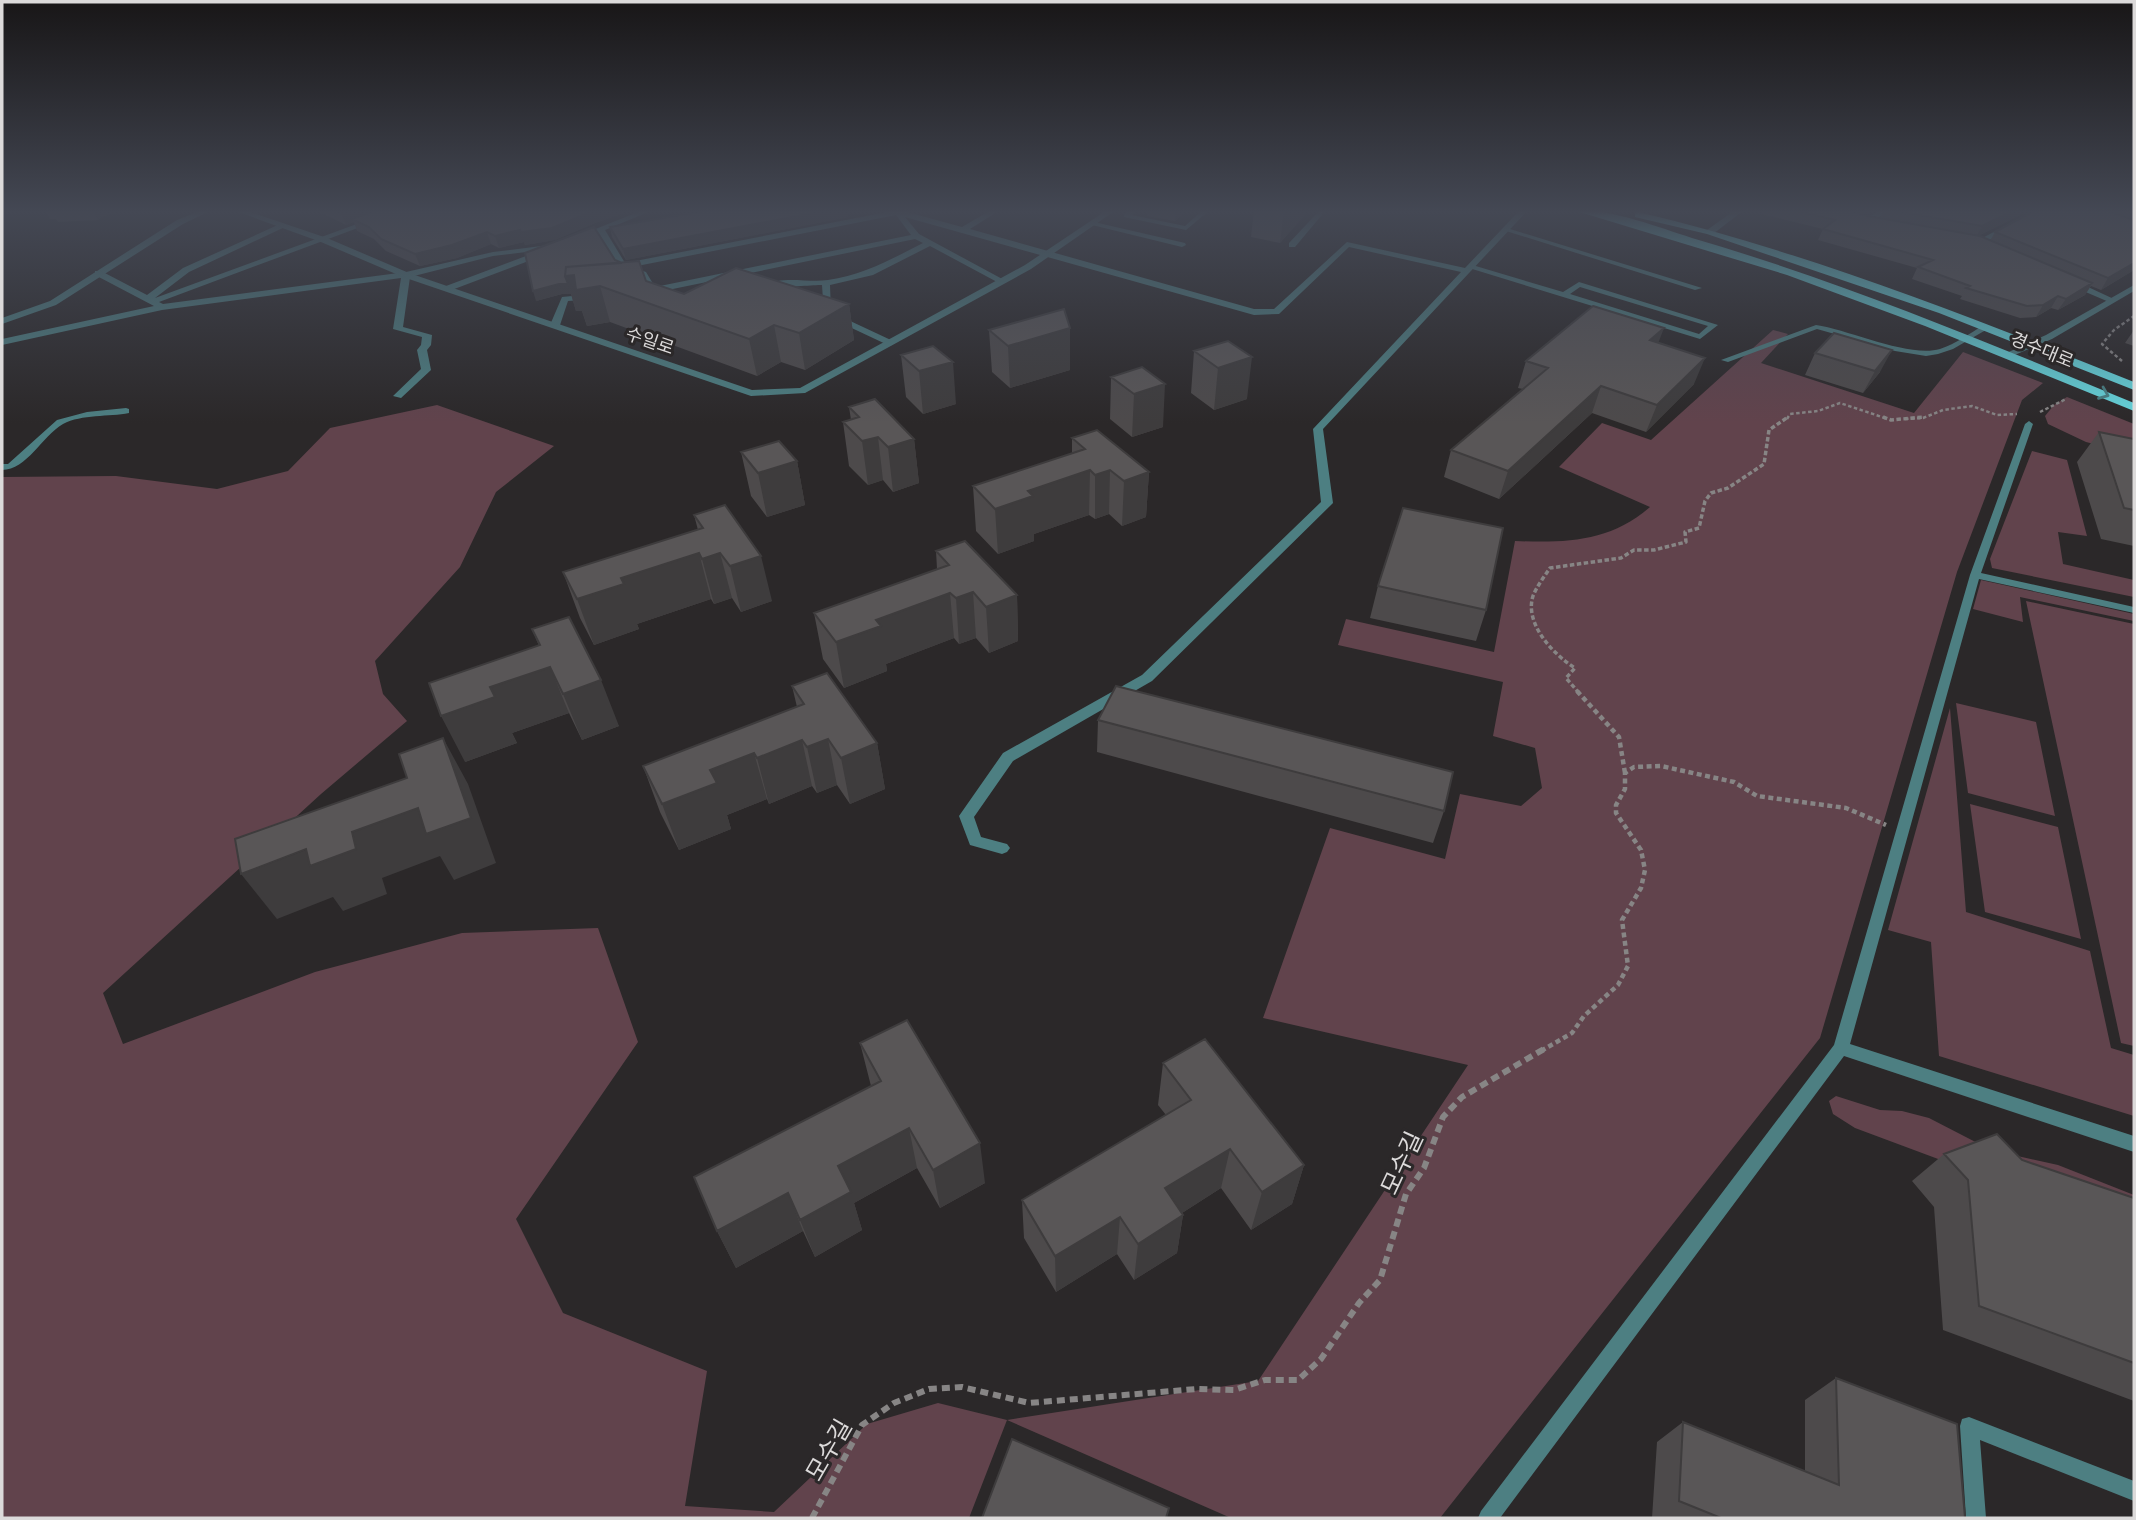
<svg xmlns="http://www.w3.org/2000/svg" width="2136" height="1520" font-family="Ubuntu,'Noto Sans KR',sans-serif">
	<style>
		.green { fill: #61434c }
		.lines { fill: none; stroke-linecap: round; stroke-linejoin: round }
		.path-far3 { stroke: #878585; stroke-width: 2.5; stroke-dasharray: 3.5 2.5; stroke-linecap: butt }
		.path-far2 { stroke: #878585; stroke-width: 3.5; stroke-dasharray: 4.5 2.5; stroke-linecap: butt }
		.path-far1 { stroke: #878585; stroke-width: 4.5; stroke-dasharray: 5 3.5; stroke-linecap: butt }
		.path { stroke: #878585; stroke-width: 6; stroke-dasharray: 8 5; stroke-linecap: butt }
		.service { fill: #4d7f82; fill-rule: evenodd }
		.minor { fill: #4d7f82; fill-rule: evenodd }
		.tertiary { fill: #4d7f82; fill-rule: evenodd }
		.primary { fill: #66d6dd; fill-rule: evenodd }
		.wall { fill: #4d4a4b }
		.shaded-wall { fill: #3e3c3d }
		.building { fill: #595657; stroke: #3e3c3d; stroke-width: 2 }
		.oneway { stroke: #487f83 }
		.labels { text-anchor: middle; stroke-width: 6; stroke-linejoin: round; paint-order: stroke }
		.far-street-label { font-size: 18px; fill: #dcdada; stroke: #2b2829 }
		.near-street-label { font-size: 24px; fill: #dcdada; stroke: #2b2829 }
	</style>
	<rect width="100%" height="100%" fill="#2b2829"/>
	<path class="green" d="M1773,330l15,4 -27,29 153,50 49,-61 80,31 -21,17 -65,172 -137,466 -380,480h-209l-224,-98 -38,98h-967v-1041l114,-1 101,13 71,-18 42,-43 107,-23 117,41 -58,46 -36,75 -85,94 8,33 24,27 -86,73 -218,199 20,51 192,-72 147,-39 136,-5 40,114 -122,177 47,94 144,58 -22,135 89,6 93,-88 71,-21 69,17 251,-39 210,-316 -205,-47 67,-190 115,31 15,-65 61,12 21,-18 -7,-40 -42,-12 10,-54 -165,-37 8,-26 148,33 21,-111c51,2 95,1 135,-34l-91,-40 43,-44 49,17z
		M2067,397l67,27v30l-48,-12 -38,-18 -3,-8 9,-11z
		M2032,451l35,9 20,76 -29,-4 5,32 71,16v17l-142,-29 -2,-9z
		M1981,580l153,34v7l-114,-24 3,25 -50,-13z
		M2026,601l108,23v422l-13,-3z
		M1956,703l80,19 19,94 -87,-23z
		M1950,708l16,204 124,39 21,97 23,7v61l-195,-60 -8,-114 -43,-12z
		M1970,804l88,23 23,112 -96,-27z
		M1836,1096l44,14 22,1 27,7 62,32 67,15 76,30v37l-279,-104 -22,-14 -4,-13z"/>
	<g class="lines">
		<path class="path-far3" d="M2122,361l-20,-17 12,-14 20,-14
			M2040,412l26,-13
			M1787,419l3,-5 28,-3 22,-8 48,16
			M1905,419l18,-1 20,-8 29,-4 25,9 20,-1"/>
		<path class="path-far2" d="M1883,417l8,3 33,-3
			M1579,693l-13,-15 9,-10c-21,-13 -51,-44 -42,-72 4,-10 11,-19 17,-28l71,-10 13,-8h20l32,-8 -1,-10 14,-4 6,-27 6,-8 17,-5 36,-24 5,-34 19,-13"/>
		<path class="path-far1" d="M1577,691l42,46 6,36
			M1541,1051l31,-18 12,-17 34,-31 10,-19 -6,-46 19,-32 4,-18 -4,-20 -25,-37v-8l9,-16v-16l9,-6 27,-1 73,16 23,14 89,12 40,17"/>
		<path class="path" d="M812,1518l50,-93 32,-22 35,-14 33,-2 67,16 167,-14 38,1 31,-10h33l23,-21 38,-56 21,-23 26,-86 18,-26 19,-51 19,-20 82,-48"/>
		<path class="service" d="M1130,210h7l-5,5 53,11 18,-16h7l-24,20 -62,-13v-2z
			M1320,210h6l-31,37h-6v-4z
			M1094,222l91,21 1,2 -4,2 -90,-22v-2z
			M1506,229h4l192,59 -7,2 -189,-59z
			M1469,264l94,28 16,-10 139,43 -18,14 -231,-71zM1580,287l128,39 -9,8 -129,-40z
			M1816,325c34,5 93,33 124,24 16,-5 30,-16 44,-24l7,2 -38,22 -15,5 -12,2 -31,-5 -78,-22 -89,33 -7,-2z
			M126,408l3,1v4c-20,4 -47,1 -66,11 -21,12 -36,46 -61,46v-6h6l49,-44 30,-8z
			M2029,421l4,3 -52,149 153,34v6l-155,-34 -129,465 284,92v16l-290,-96 -344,462h-22l3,-7 353,-466 136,-470 55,-151z
			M1969,1417l165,64v20l-154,-61 6,78h-20l-6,-92 2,-7z"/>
		<path class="minor" d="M395,210h11l-247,92 4,2 243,-32 87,-20 72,-9v4l-20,3 3,2 -1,2 -98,37 -3,-1v-4l96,-36 -49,6 -83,21 -7,50 29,8 -1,10 -4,5 4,20 -30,28 -8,-2 28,-27 -4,-19 4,-5 1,-8 -29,-8 8,-51 -239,32 -160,35v-6l152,-33 -59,-31v-4h6l46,24 36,-27 97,-44 7,2 -98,46 -34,26z
			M643,210h10l-48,20 20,33 262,-51 -2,-2h15l62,17 29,-17h9l-30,19 284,80h20l73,-67 118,26 55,-58h8l-205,219 10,74 -2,2 -179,176 -139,80 -39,56 7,20 26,7 3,4 -3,4 -5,2 -32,-9 -11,-29 44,-63 139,-78 179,-173 -8,-73 148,-157 -112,-25 -70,67 -25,1 -349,-98 14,17 87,47 -7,2 -69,-37 -57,29 -43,10 1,27 62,29 2,2 -5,3 -66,-31 -2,-30c-11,0 -53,4 -58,1 18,-11 43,-3 64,-6 35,-5 64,-21 95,-37l-8,-4 -257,53 2,5 -4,3 -10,-9 1,-2 -7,-13 -20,-8 -22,-36 -6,2 -4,-2zM896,215l15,20 -256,52 -9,-15 -14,-5z
			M1735,210h9l-31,24h-6v-4z
			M1882,210h10l-26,14 -7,-2z
			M2035,210h9l-64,35 -7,-2z
			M2067,280h6l43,20 -7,2 -42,-18z
			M592,294l3,1v4l-27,2 -8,24 -8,2 -2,-2 12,-28z"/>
		<path class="tertiary" d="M202,210h10l-29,14 -127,81 -54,19v-6l48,-17 127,-81z
			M233,210h11l83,28 82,35 343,117 48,-2 225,-123 82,-55h9l-85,59 -226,124 -54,3 -348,-119 -82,-35z
			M2134,285v6l-82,48 -42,18 -8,-2 44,-20z"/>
		<path class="primary" d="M1573,210c36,-2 84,17 119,28 151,44 297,105 442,165v8l-209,-85 -138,-51z
			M1638,212c170,40 334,106 496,170v8l-195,-77 -232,-79 -72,-17v-4z"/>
	</g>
	<path class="wall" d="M44,210h82l-23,6 -5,4 -40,2 -2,-3h-6z
		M293,210h340l-38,13 -40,17 -30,5 -1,-3 -25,6 -8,-4 -34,14 -37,8 -34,-15 -12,-12 -17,-8 -3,-9 -8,3 -24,-12 -1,-2 -27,2z
		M711,210h136l1,7 -222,43 -14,-23 -2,-10z
		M1148,210h39l-12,11 -28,-5z
		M1254,210h55l-29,33 -29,-6z
		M1762,210h114l-11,5 15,3 4,-8h146l-52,26 12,5 5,-9 41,-22h98v60l-33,20 -10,-4 -6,9 -27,15 -7,-2 -15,9 -16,1 -60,-19 2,-3 -50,-17 5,-11 -99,-28 5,-11 -62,-15z
		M615,260l31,21 38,13 165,10 5,36 -49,30 -24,-8 -24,14 -147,-54 -23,4 -5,-15h-6l-5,-17h-9l-26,7z
		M989,330l81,40 -60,18 -18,-16z
		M2134,330v16l-9,-3z
		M1228,341l19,58 -33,11 -23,-17 3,-42z
		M1658,343l36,41 -48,48 -54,-19 -93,86 -55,-22 7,-27 72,-61 -5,-1 8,-27z
		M1815,353l65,19 -17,21 -58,-18z
		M901,355l55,49 -33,10 -17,-17z
		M1142,367l21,60 -31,10 -22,-18 1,-42z
		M849,407l65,32 5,44 -26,9 -10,-12 -15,5 -19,-19 -6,-44 8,-2z
		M2099,432l35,7v107l-33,-7 -24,-77z
		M1072,438l77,34 -3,45 -24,9 -13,-12 -14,5 -6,-4 -55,19v7l-36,13 -22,-23 -3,-45 99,-33z
		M741,452l56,9 8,44 -38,12 -16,-21z
		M694,515l78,86 -31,11 -9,-14 -18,6 -3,-5 -74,25 2,5 -45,16 -14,-27 -17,-46 135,-42z
		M936,551l81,44 1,46 -29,12 -13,-15 -17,6 -5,-6 -68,26 1,7 -43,17 -21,-29 -9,-46 123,-44z
		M1378,586l108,24 -10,31 -106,-23z
		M532,629l87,97 -37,14 -13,-27 -57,20 5,10 -52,19 74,-116z
		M792,686l85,57 8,46 -35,15 -13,-19 -20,8 -5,-7 -43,18 -2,-5 -40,16 4,14 -52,21 -19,-38 -17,-46 154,-59z
		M1098,720l346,91 -11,32 -336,-91z
		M860,1043l125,140 -45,25 -23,-40 -63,35 8,27 -47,27 -12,-26 -67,37 -19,-37 154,-145z
		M1163,1063l141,102 -12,39 -41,26 -30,-42 -39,25 1,2 -6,38 -43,27 -17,-26 -61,38 -32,-54 -2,-38 144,-85 -8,-10z
		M1944,1154l190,44v203l-191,-71 -9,-123 -22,-26z
		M1836,1378l129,140h-313l5,-76 26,-20 122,49v-71z"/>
	<path class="shaded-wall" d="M92,210h34l-23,6 -5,4z
		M293,210h28v1l-27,2z
		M350,210h38l-36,9 2,3 -8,3 -5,-12z
		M595,210h38l-38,13 -40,17 -30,5 -1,-3 -25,6 -4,-12z
		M829,210h18l1,7 -222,43 -3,-11z
		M1176,210h11l-12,11z
		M1284,210h25l-29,33z
		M1865,210h11l-14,6z
		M2014,210h16l-54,27 6,-11z
		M487,232l4,12 -34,14 -37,8 -5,-12z
		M2134,263v7l-33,20 7,-12z
		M574,275l26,11 10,36 -23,4 -5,-15h-6l-5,-17h-9l-26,7 -3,-10 32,-15z
		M2092,283l-7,12 -27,15 8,-11z
		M2058,296l-7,12 -15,9 7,-12z
		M849,304l5,36 -49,30 -6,-37z
		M774,325l7,37 -24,14 -8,-37z
		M1070,328v42l-60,18 -2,-42z
		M1664,328l-10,26 -4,-14z
		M1892,350l-12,22 -17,21 12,-22z
		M1252,357l-5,42 -33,11 4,-42z
		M1705,358l-11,26 -48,48 11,-27z
		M953,362l3,42 -33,10 -4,-43z
		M1165,384l-2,43 -31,10 2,-43z
		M1601,386l-9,27 -93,86 9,-28z
		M878,437l5,43 -15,5 -6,-44z
		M914,439l5,44 -26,9 -5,-45z
		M797,461l8,44 -38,12 -9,-44z
		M1090,470l-1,45 -55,19v7l-36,13 -3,-45 33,-18z
		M1110,470l-1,44 -14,5v-44z
		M1149,472l-3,45 -24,9 2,-45z
		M699,553l12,46 -74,25 2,5 -45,16 -17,-46 44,-21z
		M720,553l12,45 -18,6 -12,-45z
		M761,556l11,45 -31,11 -11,-46z
		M973,592l3,46 -17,6 -3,-46z
		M950,593l4,45 -68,26 1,7 -43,17 -8,-46 40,-22z
		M1017,595l1,46 -29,12 -3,-46z
		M550,667l19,46 -57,20 5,10 -52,19 -24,-46 49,-29z
		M601,680l18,46 -37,14 -19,-46z
		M443,738l25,46 28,79 -42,17 -14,-24 -58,22 5,16 -44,17 -10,-14 -56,22 -36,-45 177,-66z
		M828,739l9,46 -20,8 -10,-46z
		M802,740l10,46 -43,18 -12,-46z
		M877,743l8,46 -35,15 -9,-46z
		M754,753l13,46 -40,16 4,14 -52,21 -17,-46 48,-34z
		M909,1128l8,40 -63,35 8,27 -47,27 -15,-37 38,-54z
		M980,1143l5,40 -45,25 -7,-38z
		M1230,1149l-9,39 -61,39 5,-39z
		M1304,1165l-12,39 -41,26 11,-38z
		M788,1193l15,38 -67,37 -19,-37z
		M1183,1215l-6,38 -43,27 4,-36z
		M1120,1217l-3,37 -61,38 -1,-36z"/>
	<path class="building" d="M334,210h16l-9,3z
		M377,210h218l-43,18 -31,4 -1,-2 -25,6 -8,-4 -35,13 -37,9 -34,-15 -12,-12 -17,-8z
		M711,210h118l-206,39 -13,-22z
		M1793,210h53l22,6 112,20 112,47 -26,16 -8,-3 -15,9 -16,1 -61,-18 4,-2 -52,-19 15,-7 -110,-31 12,-9z
		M1889,210h125l-32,16z
		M2036,210h69l29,10v43l-26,15 -113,-46z
		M594,227l21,33 7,3 -56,4 -1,9 3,8h-9l-26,7 -8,-38z
		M639,261l7,20 38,13 52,-26 113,36 -50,29 -25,-8 -25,14 -149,-53 -24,4 -2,-15 -9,1 1,-9z
		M1593,306l71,22 -14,12 55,18 -48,47 -56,-19 -93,85 -57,-21 97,-82 -22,-7z
		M1064,309l6,19 -62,18 -19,-16z
		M1834,333l58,17 -17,21 -60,-18z
		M1228,341l24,16 -34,11 -24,-17z
		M933,346l20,16 -34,9 -18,-16z
		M1142,367l23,17 -31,10 -23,-17z
		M875,399l39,40 -26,8 -10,-10 -16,4 -19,-19 16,-5 -10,-10z
		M1097,430l52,42 -25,9 -14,-11 -15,5 -5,-5 -62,21 5,5 -38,13 -22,-23 112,-37 -13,-11z
		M2099,432l35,7v71l-10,-2z
		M779,441l18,20 -39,12 -17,-21z
		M725,505l36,51 -31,10 -10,-13 -18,6 -3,-6 -78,25 3,6 -47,15 -14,-27 140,-44 -9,-13z
		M1403,508l100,20 -17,82 -108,-24z
		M965,541l52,54 -31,12 -13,-15 -17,6 -6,-5 -74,27 5,6 -45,16 -22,-29 135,-48 -13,-14z
		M569,617l32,63 -38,14 -13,-27 -60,20 5,10 -54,19 -12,-33 111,-38 -8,-16z
		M827,673l50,70 -36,15 -13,-19 -21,8 -5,-7 -45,18 -3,-5 -44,17 7,13 -55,21 -19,-38 161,-62 -12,-18z
		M1116,686l337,86 -9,39 -346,-91z
		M443,738l28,80 -45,16 -8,-26 -66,24 4,17 -46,17 -4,-17 -65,25 -6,-35 172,-61 -8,-24z
		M907,1020l73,123 -47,27 -24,-42 -71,38 13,26 -51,28 -12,-27 -71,38 -23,-54 187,-96 -21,-38z
		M1205,1039l99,126 -42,27 -32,-43 -65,39 18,27 -45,29 -18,-27 -65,39 -33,-56 169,-100 -28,-37z
		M1997,1134l25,26 112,38v165l-155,-57 -11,-126 -24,-26z
		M1836,1378l121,46 8,94h-244l-42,-17 4,-79 156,63z
		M1012,1439l157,69 -3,10h-184z"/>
	<defs><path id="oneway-chevron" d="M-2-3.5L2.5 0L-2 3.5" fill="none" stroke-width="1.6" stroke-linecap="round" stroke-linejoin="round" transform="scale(1.75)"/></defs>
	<use class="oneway" href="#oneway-chevron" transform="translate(2104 394) rotate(22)"/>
	<linearGradient id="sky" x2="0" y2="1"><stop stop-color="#181617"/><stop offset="0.5" stop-color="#444854"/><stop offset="1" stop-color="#444854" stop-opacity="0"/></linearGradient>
	<rect width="2136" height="423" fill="url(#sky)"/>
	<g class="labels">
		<g class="far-street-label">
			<text transform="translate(650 341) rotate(19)" y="6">수일로</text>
			<text transform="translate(2042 350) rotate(22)" y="6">경수대로</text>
		</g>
		<g class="near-street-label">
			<text transform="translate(1402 1163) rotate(-65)" y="8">모수길</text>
			<text transform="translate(829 1450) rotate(-60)" y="8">모수길</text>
		</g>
	</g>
	<rect width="2136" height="1520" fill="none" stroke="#dcdada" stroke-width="7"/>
</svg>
